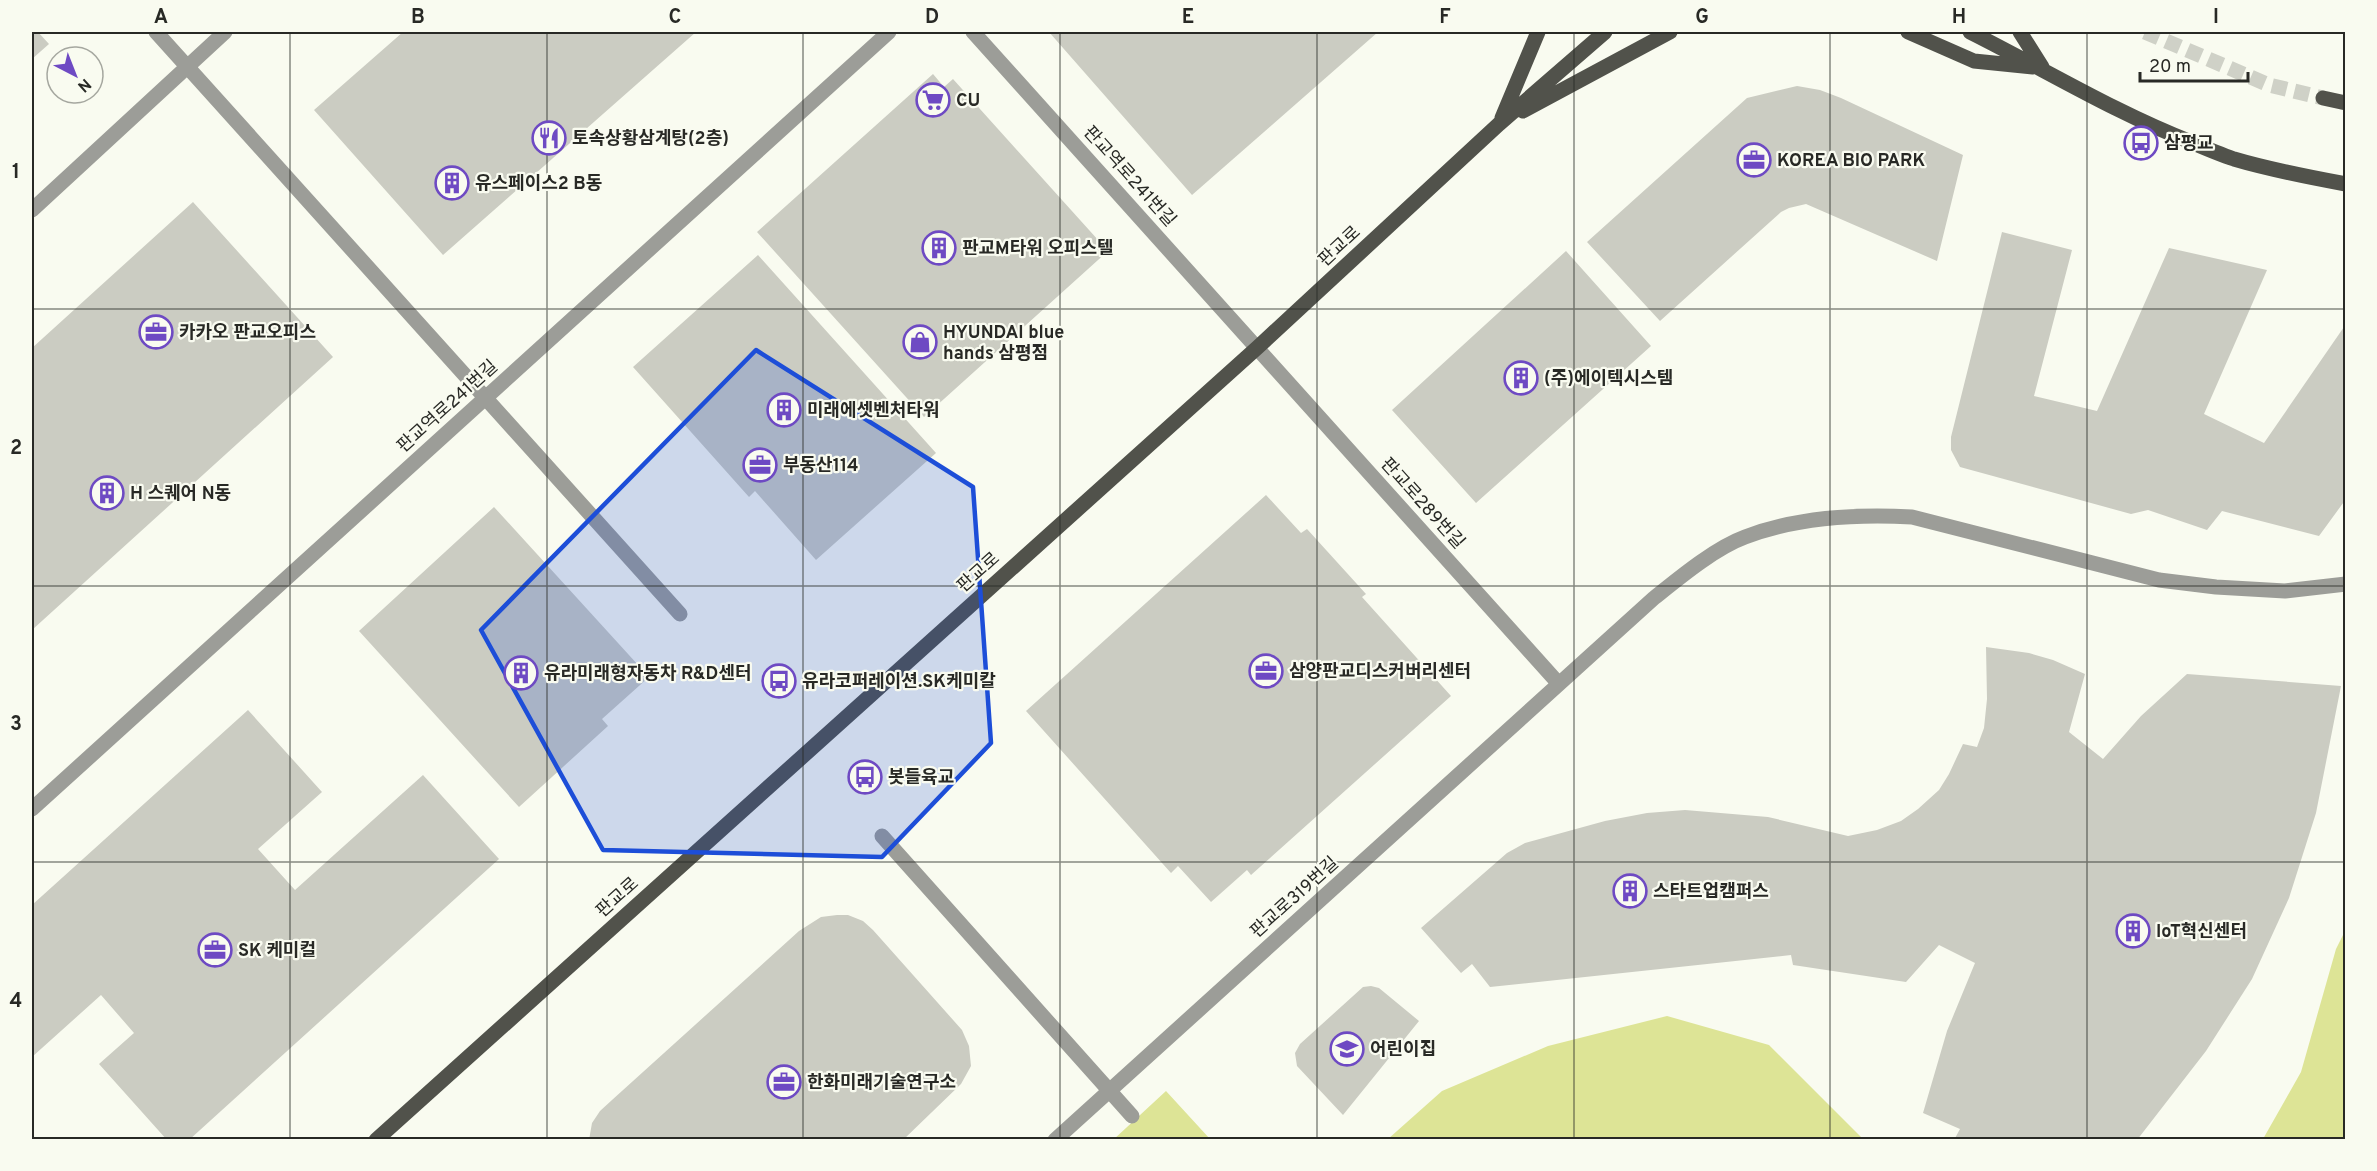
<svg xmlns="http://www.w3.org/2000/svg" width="2377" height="1171" font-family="Overpass,'Noto Sans KR',sans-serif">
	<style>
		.green { fill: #dde496 }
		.building { fill: #cbccc2 }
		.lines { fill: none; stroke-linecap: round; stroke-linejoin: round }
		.major-tunnel { stroke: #cfd1c7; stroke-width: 15; stroke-dasharray: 15 8; stroke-linecap: butt }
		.minor { stroke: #9c9d98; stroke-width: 15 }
		.major { stroke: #51524b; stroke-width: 15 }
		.marked { fill: #1d4ed8; fill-opacity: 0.2; stroke: #1d4ed8; stroke-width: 4.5; stroke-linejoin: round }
		.grid { fill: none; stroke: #282925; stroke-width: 1.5; stroke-opacity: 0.55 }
		.labels { text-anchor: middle; stroke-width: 4.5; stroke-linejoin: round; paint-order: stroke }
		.poi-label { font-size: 18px; font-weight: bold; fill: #282925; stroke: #f9fbf0; text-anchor: start }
		.street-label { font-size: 18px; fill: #282925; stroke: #f9fbf0 }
		.neatline { fill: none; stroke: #282925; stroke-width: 2 }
		.grid-label { font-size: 20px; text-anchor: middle; font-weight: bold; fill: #282925 }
	</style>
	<rect width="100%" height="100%" fill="#f9fbf0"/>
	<path class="green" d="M2345,931v208h-82l38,-67 35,-123z
		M1667,1016l102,29 94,94h-475l54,-48 106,-45z
		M1166,1091l44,48 -97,1z"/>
	<path class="building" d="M32,32h6l11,12 -17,15z
		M403,32h293l-253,223 -129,-145z
		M1049,32h329l-186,163z
		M933,74l11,13 9,-8 155,172 -184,166 -167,-185z
		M1797,86l23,4 21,8 122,57 -26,106 -131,-57 -17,4 -8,4 -121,109 -73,-79 160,-144z
		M193,202l140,155 -301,273v-282z
		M2002,232l70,18 -38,146 63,15 72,-163 98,22 -63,144 60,29 82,-119v175l-27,37 -97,-25 -15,19 -59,-20 -17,4 -171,-47 -9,-17v-13z
		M1566,251l85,95 -175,157 -84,-93z
		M758,255l178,198 -120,107 -61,-69 -6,6 -116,-130z
		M1266,495l35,38 6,-4 59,65 -4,3 89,99 -200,179 -4,-5 -36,32 -33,-36 -7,7 -145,-162z
		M494,507l155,170 -47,42 6,7 -89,81 -160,-176z
		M1986,647l43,6 24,7 32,14 -16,58 34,27 38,-43 46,-42 154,12 -25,127 -27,85 -37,81 -46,72 -69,89h-183l6,-11 -37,-16 24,-82 28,-68 -36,-18 -33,37 -113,-17 -2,-10 -301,32 -18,-23 -11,9 -40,-45 86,-75 18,-10 80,-22 42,-8 38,-3 83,7 80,19 29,-6 24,-9 17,-12 21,-19 10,-16 14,-30 14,3 7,-19 3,-29z
		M248,710l74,82 -64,57 37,41 128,-115 76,84 -310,281h-22l-68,-76 35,-31 -33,-38 -69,62v-152z
		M837,915h11l15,6 10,9 89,100 7,16 2,20 -10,18 -58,56h-314l3,-17 8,-12 12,-11 187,-169 22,-14z
		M1371,986l8,2 40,33 -76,94 -46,-49 -2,-13 5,-9 63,-57z"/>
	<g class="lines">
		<path class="major-tunnel" d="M2145,32l124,53 54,13"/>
		<path class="minor" d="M156,32l524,582
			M973,32l586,652
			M32,210l193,-178
			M32,809l857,-777
			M882,836l250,280
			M1055,1140l599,-542c25,-20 61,-50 91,-61 52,-20 112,-23 167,-20l247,63 57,7 69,4 61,-7"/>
		<path class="major" d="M1908,32l66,29 59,6
			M1970,32c74,37 144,80 221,110 14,6 28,12 43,17 37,11 74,18 112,25
			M2020,32l22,35
			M2323,98l23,5
			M1523,111l147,-79
			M1502,118l36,-86
			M376,1140l882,-793 241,-223 106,-92"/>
	</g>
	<path class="marked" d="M756,350l217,137 18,256 -109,114 -279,-7 -122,-220z"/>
	<path class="grid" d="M290,32v1108M547,32v1108M803,32v1108M1060,32v1108M1317,32v1108M1574,32v1108M1830,32v1108M2087,32v1108M32,309h2314M32,586h2314M32,862h2314"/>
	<defs>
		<symbol id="supermarket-ring" viewBox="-11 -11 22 22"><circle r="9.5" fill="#f9fbf0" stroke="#6e4ac3" stroke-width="1.5"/><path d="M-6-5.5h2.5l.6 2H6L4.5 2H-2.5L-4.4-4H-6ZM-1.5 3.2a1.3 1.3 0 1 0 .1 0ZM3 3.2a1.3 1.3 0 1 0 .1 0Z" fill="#6e4ac3"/></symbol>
		<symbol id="restaurant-ring" viewBox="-11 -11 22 22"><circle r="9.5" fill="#f9fbf0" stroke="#6e4ac3" stroke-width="1.5"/><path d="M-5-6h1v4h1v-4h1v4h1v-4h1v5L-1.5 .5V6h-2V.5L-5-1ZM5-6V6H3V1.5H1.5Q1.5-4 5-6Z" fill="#6e4ac3"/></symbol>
		<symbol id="bus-ring" viewBox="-11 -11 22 22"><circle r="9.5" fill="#f9fbf0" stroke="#6e4ac3" stroke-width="1.5"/><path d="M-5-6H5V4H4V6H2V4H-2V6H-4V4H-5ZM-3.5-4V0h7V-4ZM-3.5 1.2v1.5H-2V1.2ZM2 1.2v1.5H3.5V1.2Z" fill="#6e4ac3"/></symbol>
		<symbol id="office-ring" viewBox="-11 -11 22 22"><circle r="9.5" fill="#f9fbf0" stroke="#6e4ac3" stroke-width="1.5"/><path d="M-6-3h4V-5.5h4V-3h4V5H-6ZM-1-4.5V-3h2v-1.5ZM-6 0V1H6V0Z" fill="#6e4ac3"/></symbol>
		<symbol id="building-ring" viewBox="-11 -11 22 22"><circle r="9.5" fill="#f9fbf0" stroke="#6e4ac3" stroke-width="1.5"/><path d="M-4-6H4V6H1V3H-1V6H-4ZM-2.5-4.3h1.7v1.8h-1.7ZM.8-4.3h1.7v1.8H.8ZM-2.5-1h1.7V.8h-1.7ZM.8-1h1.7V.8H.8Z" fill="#6e4ac3"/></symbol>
		<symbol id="shop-ring" viewBox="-11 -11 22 22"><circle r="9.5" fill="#f9fbf0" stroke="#6e4ac3" stroke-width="1.5"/><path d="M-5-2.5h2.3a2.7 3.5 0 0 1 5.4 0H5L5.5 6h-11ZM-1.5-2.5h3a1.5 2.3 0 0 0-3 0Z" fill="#6e4ac3"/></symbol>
		<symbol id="school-ring" viewBox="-11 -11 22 22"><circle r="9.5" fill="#f9fbf0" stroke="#6e4ac3" stroke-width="1.5"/><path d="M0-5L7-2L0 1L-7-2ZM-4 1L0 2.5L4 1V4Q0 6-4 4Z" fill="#6e4ac3"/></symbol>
	</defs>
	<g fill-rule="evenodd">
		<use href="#supermarket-ring" x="914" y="81" width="38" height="38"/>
		<use href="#restaurant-ring" x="530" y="119" width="38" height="38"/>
		<use href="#bus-ring" x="2122" y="124" width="38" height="38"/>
		<use href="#office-ring" x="1735" y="141" width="38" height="38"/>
		<use href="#building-ring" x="433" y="164" width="38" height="38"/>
		<use href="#building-ring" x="920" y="229" width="38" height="38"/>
		<use href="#office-ring" x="137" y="313" width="38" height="38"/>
		<use href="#shop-ring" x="901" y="323" width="38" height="38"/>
		<use href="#building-ring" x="1502" y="359" width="38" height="38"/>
		<use href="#building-ring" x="765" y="391" width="38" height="38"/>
		<use href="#office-ring" x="741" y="446" width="38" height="38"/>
		<use href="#building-ring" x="88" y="474" width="38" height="38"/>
		<use href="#office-ring" x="1247" y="652" width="38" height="38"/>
		<use href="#building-ring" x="502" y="654" width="38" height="38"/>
		<use href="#bus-ring" x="760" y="662" width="38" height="38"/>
		<use href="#bus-ring" x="846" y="758" width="38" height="38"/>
		<use href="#building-ring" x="1611" y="872" width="38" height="38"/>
		<use href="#building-ring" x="2114" y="912" width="38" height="38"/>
		<use href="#office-ring" x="196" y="931" width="38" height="38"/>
		<use href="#school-ring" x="1328" y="1030" width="38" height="38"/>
		<use href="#office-ring" x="765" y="1063" width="38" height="38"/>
	</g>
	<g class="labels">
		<g class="poi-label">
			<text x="956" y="106">CU</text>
			<text x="572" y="144">토속상황삼계탕(2층)</text>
			<text x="2164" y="149">삼평교</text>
			<text x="1777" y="166">KOREA BIO PARK</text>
			<text x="475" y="189">유스페이스2 B동</text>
			<text x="962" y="254">판교M타워 오피스텔</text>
			<text x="179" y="338">카카오 판교오피스</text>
			<text x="943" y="338">HYUNDAI blue<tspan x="943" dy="21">hands 삼평점</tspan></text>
			<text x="1544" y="384">(주)에이텍시스템</text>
			<text x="807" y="416">미래에셋벤처타워</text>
			<text x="783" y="471">부동산114</text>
			<text x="130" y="499">H 스퀘어 N동</text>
			<text x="1289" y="677">삼양판교디스커버리센터</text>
			<text x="544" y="679">유라미래형자동차 R&amp;D센터</text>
			<text x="802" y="687">유라코퍼레이션.SK케미칼</text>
			<text x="888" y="783">봇들육교</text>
			<text x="1653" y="897">스타트업캠퍼스</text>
			<text x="2156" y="937">IoT혁신센터</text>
			<text x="238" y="956">SK 케미컬</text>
			<text x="1370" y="1055">어린이집</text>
			<text x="807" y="1088">한화미래기술연구소</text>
		</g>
		<g class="street-label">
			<text transform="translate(1130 176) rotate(48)" y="6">판교역로241번길</text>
			<text transform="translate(1339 246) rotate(-43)" y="6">판교로</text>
			<text transform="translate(447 406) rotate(-42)" y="6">판교역로241번길</text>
			<text transform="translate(1423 503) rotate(48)" y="6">판교로289번길</text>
			<text transform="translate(978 572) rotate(-42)" y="6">판교로</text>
			<text transform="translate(617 897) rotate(-42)" y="6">판교로</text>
			<text transform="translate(1294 897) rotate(-42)" y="6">판교로319번길</text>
		</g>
	</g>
	<rect width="2377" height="1171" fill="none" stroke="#f9fbf0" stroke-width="66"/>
	<g transform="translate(75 75) rotate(138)"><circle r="28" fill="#f9fbf0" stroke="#a5a79f" stroke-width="1.5"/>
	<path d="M0-4.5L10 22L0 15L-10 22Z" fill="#6e4ac3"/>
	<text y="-9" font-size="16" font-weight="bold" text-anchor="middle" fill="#282925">N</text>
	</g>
	<path d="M2140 72v9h108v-9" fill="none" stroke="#282925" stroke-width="3"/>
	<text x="2149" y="72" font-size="18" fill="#282925" stroke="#f9fbf0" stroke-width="4.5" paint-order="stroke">20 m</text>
	<rect x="33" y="33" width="2311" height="1105" class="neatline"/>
	<g class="grid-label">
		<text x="161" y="23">A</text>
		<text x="418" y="23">B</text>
		<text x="675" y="23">C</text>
		<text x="932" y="23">D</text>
		<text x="1188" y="23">E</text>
		<text x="1445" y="23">F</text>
		<text x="1702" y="23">G</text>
		<text x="1959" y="23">H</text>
		<text x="2216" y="23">I</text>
		<text x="16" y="178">1</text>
		<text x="16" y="454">2</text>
		<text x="16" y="730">3</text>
		<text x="16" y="1007">4</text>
	</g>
</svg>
